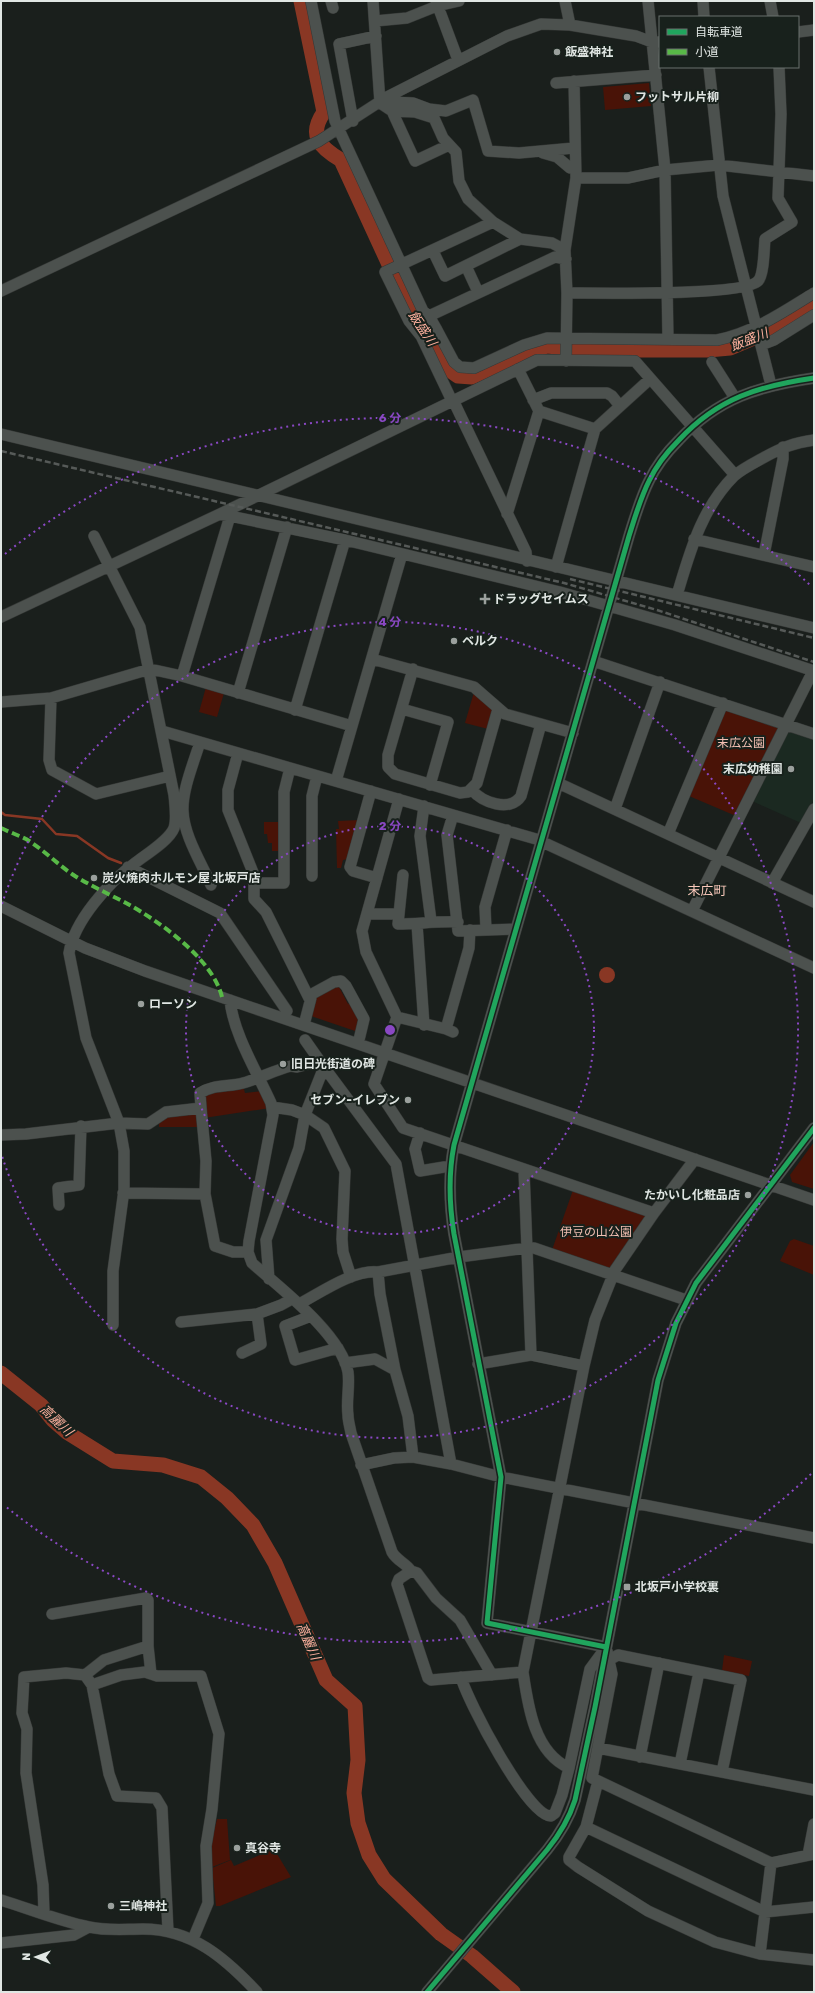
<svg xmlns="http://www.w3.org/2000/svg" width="815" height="1993" font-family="Rubik,'Noto Sans JP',sans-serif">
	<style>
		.built { fill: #1b2921 }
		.green { fill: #491307 }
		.water { fill: #893724 }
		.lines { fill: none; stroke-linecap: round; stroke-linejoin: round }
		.stream { stroke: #893724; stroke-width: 2.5 }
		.river { stroke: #893724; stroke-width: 15 }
		.minor-casing { stroke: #353836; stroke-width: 12 }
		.minor { stroke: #4c514e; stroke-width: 11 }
		.rail { stroke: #565a58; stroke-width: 2.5; stroke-dasharray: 6 3; stroke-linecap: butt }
		.quiet { stroke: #58b947; stroke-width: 4; stroke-dasharray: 8 4; stroke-linecap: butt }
		.cycleway-casing { stroke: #18211c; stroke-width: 8 }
		.cycleway { stroke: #20a55d; stroke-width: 5 }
		.ring { fill: none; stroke: #8a48c4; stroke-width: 2; stroke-dasharray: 2 4 }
		.poi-dot { fill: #9ba09d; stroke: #18211c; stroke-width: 1.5 }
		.labels { text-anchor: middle; stroke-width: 4; stroke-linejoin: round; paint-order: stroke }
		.poi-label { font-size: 12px; font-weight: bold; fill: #e0e6e3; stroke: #18211c; text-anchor: start }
		.park-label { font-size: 12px; fill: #f3bfb2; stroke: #18211c }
		.water-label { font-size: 13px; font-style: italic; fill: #ffb29f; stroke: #18211c }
		.neighbourhood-label { font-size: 13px; fill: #fbc9bc; stroke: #18211c }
		.centre { fill: #8a48c4; stroke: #18211c; stroke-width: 2 }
		.ring-label { font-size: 12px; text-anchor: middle; font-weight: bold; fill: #8a48c4; stroke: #18211c; stroke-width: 4; stroke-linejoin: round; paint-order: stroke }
	</style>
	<rect width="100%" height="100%" fill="#1a1f1c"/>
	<path class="built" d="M787,731l27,7v62l-13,23 -49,-22z"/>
	<path class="green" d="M649,83l2,23 -46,4 -2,-23z
		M206,687l18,6 -7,24 -18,-5z
		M474,692l20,18 -6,19 -23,-6z
		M728,709l52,19 -44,88 -47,-20 34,-86z
		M360,820l-12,39 -5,1 -2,8h-4l-1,-39h3l-1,-8z
		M264,822h17l-1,29h-8v-8h-4l-1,-9h-3z
		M334,985l5,2 9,17 3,-2 9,16 -2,14 -47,-16 2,-18z
		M243,1086l2,7 17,-2 8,17 -66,10 1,-24z
		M199,1111l2,16h-42v-8l6,-4z
		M814,1142v47l-22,-7 -2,-7z
		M573,1190l71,24 2,4 -33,50 -5,2 -56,-20z
		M794,1239l20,7v29l-34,-14 10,-20z
		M724,1655l28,6 -3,15 -27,-5z
		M217,1819h10l3,41 -18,7v-27z
		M274,1849l17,28 -71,29h-4l-4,-38 19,-8 3,6z"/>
	<path class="water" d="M599 975a8 8 0 1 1 16 0a8 8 0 1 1-16 0Z"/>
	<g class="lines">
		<path class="stream" d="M1,812l4,3 37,4 14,15 21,2 31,22 13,5"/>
		<path class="river" d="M301,1l23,111c-16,23 -5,35 17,48l68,148 22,29 10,24 7,8 10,7 14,1 61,-27 14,-4 41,4h120l22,-2 38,-16 46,-28
			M1,1373l40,32 12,15 15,13 45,28 50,4 38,12 26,21 26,27 22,38 51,117 29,26 3,54 -4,33 4,30 11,32 15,24 57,55 31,22 41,36"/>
		<defs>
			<path id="minor" d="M311,1l24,120 88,190 6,5 8,14 17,32 6,5 14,1 50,-23 23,-7 170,2c36,-7 66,-28 97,-47
				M331,1l2,7
				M373,1l7,102 12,8 23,1 19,6 9,20 13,14 3,29 9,18 25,23 27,17 32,4 13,7
				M436,1l22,59
				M565,1l5,24
				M648,1l17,169 3,169
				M703,1l1,16
				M770,1l3,16
				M375,21l32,-3 30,-12 22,-5
				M798,32l16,-2
				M709,67l14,129 48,189
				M574,81l2,97
				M556,83l100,-8
				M387,97l9,5 17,1 16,6 17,2 27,-11 15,51 31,2 55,-5
				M392,111l23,50 34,-16
				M353,121l-14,-77 37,-8
				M543,153l14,4 13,11
				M433,251l12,25 75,-37
				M466,266l12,26
				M1,291l318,-150 68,-44 120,-61 34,-12 29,1 66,11 16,6h8
				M567,293c28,0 177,3 191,-12 6,-6 6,-32 7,-42l27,-17 -14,-24 3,-84 -2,-47
				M429,316l126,-59 11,2
				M761,345l13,-5 40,-25
				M566,361l1,-68 -2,-43 11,-72h52l37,-8 54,-5 95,11
				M712,362l23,36
				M518,369l21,42 56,18
				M453,400l73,152 1,9
				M533,400l18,-7h56l5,3 8,10
				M452,401l-31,-65 -12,-15 -24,-49 108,-50
				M1,434l813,194
				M220,514l125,26 215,52 115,33 139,46
				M507,514l32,-103
				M94,536l46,91 34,168c1,10 3,24 0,33 -5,13 -29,27 -39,35 -26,19 -61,58 -66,90l17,85 33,85 5,28v39l-11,81v54
				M694,539l120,28
				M764,555l19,-96v-12
				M556,567l39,-138 55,-50
				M677,595c13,-43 24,-86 57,-119 8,-7 20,-13 29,-18 18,-10 30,-15 51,-18
				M1,617l219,-103 317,-154 98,1 100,114
				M372,659l102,28 31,27 68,19
				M593,661l221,73
				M413,669l-25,86v12l7,7 65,19 8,-1 9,-9 21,-74
				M182,676l48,-160
				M238,693l49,-166
				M51,698l-2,62 3,10 44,24 74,-18
				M1,702l50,-4 99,-29 32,7 170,50
				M402,709l46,13 -18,63
				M295,710l50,-170
				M162,731l374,108 278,129
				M200,742c-6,20 -18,48 -17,69 1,25 18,51 28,74
				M238,753l-10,37v20l26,65v24l12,13 43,86
				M336,781l66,-227
				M558,783l256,119
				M472,790c10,12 38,23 49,6l20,-72
				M371,791l-21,76 3,4 24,7
				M399,799l-37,132 4,21 31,65 49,12 7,3
				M424,806l-4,30 11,85
				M615,809l45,-127
				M453,815l-6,20 11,96 58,-2
				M668,834l55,-131
				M128,867l92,46 67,98
				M403,875l-5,49c20,0 39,-3 60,-2
				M312,876v-80l5,-20
				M254,883h30v-91l6,-24
				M772,883l42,-74
				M1,906l84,42 60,23 669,229
				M692,911l121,-240
				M367,914h32
				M417,924l7,101
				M486,930l-1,-23 22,-77
				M230,1000c3,33 27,72 41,103l2,12 -24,126 -1,11 4,11c28,25 89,71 96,109 2,14 -2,29 0,43 0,6 2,12 3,18l41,119c5,9 14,11 19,19
				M397,1017l-23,67 29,44 251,85
				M304,1025l8,-31 22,-12 7,-1 5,5 18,33 -6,25
				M446,1029l23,-81 1,-18
				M305,1040l19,27 -19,48 19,13 21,43 -3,68 1,13 8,25
				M324,1067l72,97 55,300
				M420,1133l-5,16 5,22 30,-5
				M1,1135l25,-1 93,-11 29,1 18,-12 35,-4 -1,-15c14,-9 29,-6 43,-10 17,-5 32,-13 48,-17l6,1 23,-6
				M524,1170l7,185
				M123,1193l82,1 1,-33 -5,-53
				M205,1194l10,52 18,6h15
				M59,1205l-1,-17 21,-3 2,-59
				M378,1272l2,22 15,76 13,46 5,41 38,7 50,13 313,61
				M269,1279l-3,-39 33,-92 6,-33 -13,-5 -20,-3
				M299,1304c21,-11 55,-35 79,-32l81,-15 68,-9h7l152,52
				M311,1316l-26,10 10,34 43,-12
				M181,1322l76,-8
				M242,1353l19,-9 -4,-30 24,-9 11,-6
				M345,1363l30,-4 20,11
				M478,1364l53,-9 53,11
				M361,1465l33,-7 19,-1
				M52,1614l94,-16 2,2v46l3,28
				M606,1647l-119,-24 14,-146 -47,-243c-5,-31 -6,-58 0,-89l175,-609c6,-19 11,-37 20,-55 7,-15 18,-29 30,-41 39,-42 80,-54 135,-62
				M607,1651l5,23 -20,104 179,85 43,-9
				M609,1660l9,-5 123,25 -19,92
				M85,1675l19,-15 44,-14
				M492,1675l-32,-55 -24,-22 -19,-25 -6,-2 -12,8 -2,5 31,94 3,2 92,-8
				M461,1677c6,23 67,140 90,139l4,-3 7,-18 7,-27 21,-99 14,-19
				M92,1685l29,-10 24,-3 12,4h44l18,58 -7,75 -6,37 2,57 -15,36
				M598,1748l216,42
				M640,1757l19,-94
				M680,1764l19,-92
				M569,1768c-35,-16 -41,-62 -46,-96l61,-306 11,-46 20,-50 39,-57 41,-54
				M598,1781l-12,46 179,85 49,-5
				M586,1827l-17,30v3l9,7 70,44 67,31 45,12 54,6
				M808,1855l6,-31
				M1,1900c29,9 58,21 88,27 18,4 36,2 54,2 49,0 82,29 114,63
				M44,1913l-1,-28 -17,-112 1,-44 -5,-16 2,-36 42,-4 19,2 7,10 17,89 8,22 39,2 6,10 6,123
				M1,1943l73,-8 15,-8
				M760,1954l11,-91
				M427,1992l120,-142c13,-16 22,-31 28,-50l20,-93 63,-327 18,-57 20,-40 118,-155"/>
		</defs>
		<use href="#minor" class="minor-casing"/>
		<use href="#minor" class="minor"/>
		<path class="rail" d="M1,451l563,132 93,27 157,52
			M570,579l244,59"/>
		<path class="quiet" d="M1,828c8,4 17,7 25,11 18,11 32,26 49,37 16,10 34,18 51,27 33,18 87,56 96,94"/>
		<defs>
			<path id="cycleway" d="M606,1647l-119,-24 14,-146 -47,-243c-5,-31 -6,-58 0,-89l175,-609c6,-19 11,-37 20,-55 7,-15 18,-29 30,-41 39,-42 80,-54 135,-62
				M427,1992l120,-142c13,-16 22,-31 28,-50l20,-93 63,-327 18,-57 20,-40 118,-155"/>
		</defs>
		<use href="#cycleway" class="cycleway-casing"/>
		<use href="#cycleway" class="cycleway"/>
	</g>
	<g class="ring">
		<circle cx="390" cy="1030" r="204"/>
		<path d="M2 904A408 408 0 1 1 2 1156"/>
		<path d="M811 1474A612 612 0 0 1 5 1506M5 554A612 612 0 0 1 811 586"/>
	</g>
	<g class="poi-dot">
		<circle cx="557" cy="52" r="4"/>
		<circle cx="627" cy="97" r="4"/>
		<path d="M483 593h4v4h4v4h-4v4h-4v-4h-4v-4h4z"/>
		<circle cx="454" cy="641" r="4"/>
		<circle cx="791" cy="769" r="4"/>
		<circle cx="94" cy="878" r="4"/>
		<circle cx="141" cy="1004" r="4"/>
		<circle cx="283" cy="1064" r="4"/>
		<circle cx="408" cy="1100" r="4"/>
		<circle cx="748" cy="1195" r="4"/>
		<rect x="623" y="1583" width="8" height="8" rx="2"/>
		<circle cx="237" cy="1848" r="4"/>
		<circle cx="111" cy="1906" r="4"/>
	</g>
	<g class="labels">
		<g class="poi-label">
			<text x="565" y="56">飯盛神社</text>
			<text x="635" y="101">フットサル片柳</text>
			<text x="493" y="603">ドラッグセイムス</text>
			<text x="462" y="645">ベルク</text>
			<text x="783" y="773" text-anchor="end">末広幼稚園</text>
			<text x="102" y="882">炭火焼肉ホルモン屋 北坂戸店</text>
			<text x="149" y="1008">ローソン</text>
			<text x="291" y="1068">旧日光街道の碑</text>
			<text x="400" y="1104" text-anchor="end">セブン-イレブン</text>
			<text x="740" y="1199" text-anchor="end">たかいし化粧品店</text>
			<text x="635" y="1591">北坂戸小学校裏</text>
			<text x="245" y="1852">真谷寺</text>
			<text x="119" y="1910">三嶋神社</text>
		</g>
		<g class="park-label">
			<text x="741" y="747">末広公園</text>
			<text x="596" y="1236">伊豆の山公園</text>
		</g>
		<g class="water-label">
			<text transform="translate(423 328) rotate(56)" y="5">飯盛川</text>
			<text transform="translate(749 339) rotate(-22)" y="5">飯盛川</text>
			<text transform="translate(57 1420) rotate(43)" y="5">高麗川</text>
			<text transform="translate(309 1641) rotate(66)" y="5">高麗川</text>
		</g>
		<g class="neighbourhood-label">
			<text x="707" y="895">末広町</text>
		</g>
	</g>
	<circle cx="390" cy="1030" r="6" class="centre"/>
	<g class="ring-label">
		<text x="390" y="422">6 分</text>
		<text x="390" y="626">4 分</text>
		<text x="390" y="830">2 分</text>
	</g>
	<rect width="815" height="1993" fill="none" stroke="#e0e6e3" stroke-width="4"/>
	<rect x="659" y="16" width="140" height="52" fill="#18211c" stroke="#68706c"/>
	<rect x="667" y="29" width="20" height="6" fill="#20a55d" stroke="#68706c"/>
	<text x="695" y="36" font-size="12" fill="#e0e6e3">自転車道</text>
	<rect x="667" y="49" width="20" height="6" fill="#58b947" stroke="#68706c"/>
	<text x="695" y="56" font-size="12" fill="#e0e6e3">小道</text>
	<g transform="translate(36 1957) rotate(271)" stroke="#18211c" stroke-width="3" paint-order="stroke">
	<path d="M0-3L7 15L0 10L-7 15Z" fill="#e0e6e3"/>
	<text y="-6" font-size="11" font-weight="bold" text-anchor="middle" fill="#e0e6e3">N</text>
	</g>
</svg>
